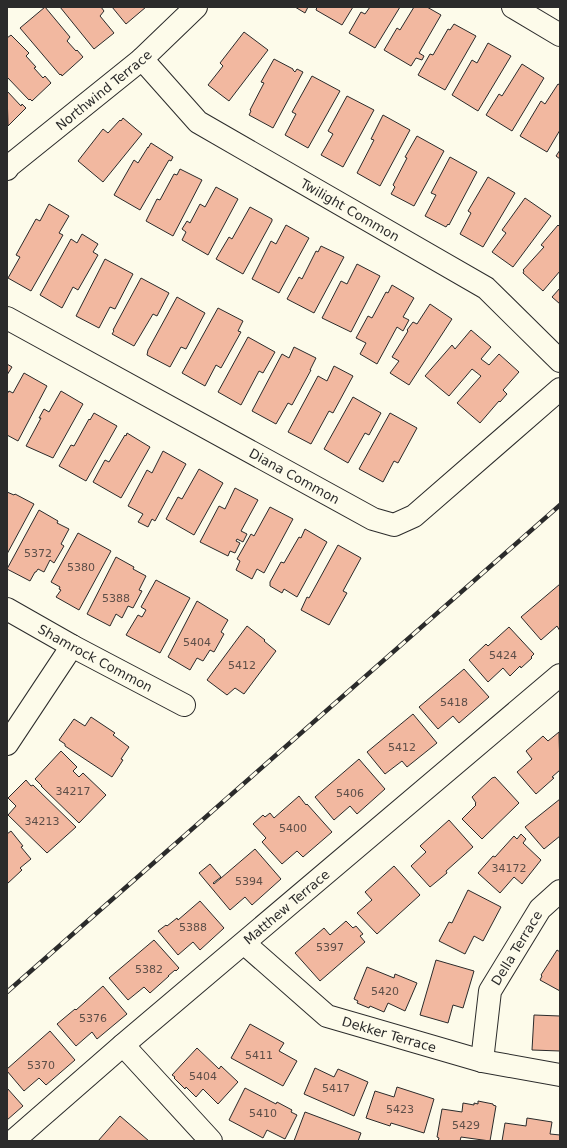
<svg xmlns="http://www.w3.org/2000/svg" width="567" height="1148" font-family="'DejaVu Sans',sans-serif">
	<style>
		.building { fill: #f2b8a0; stroke: #2b2b2b }
		.lines { fill: none; stroke-linecap: round; stroke-linejoin: round }
		.minor-casing { stroke: #2b2b2b; stroke-width: 24 }
		.minor { stroke: #fdfbea; stroke-width: 22 }
		.rail-casing { stroke: #2b2b2b; stroke-width: 4.5 }
		.rail { stroke: #fdfbea; stroke-width: 3; stroke-dasharray: 9; stroke-linecap: butt }
		.labels { text-anchor: middle; stroke-width: 3; stroke-linejoin: round; paint-order: stroke }
		.number-label { font-size: 11px; fill: #5d4e48 }
		.street-label { font-size: 13px; fill: #2b2b2b; stroke: #fdfbea }
	</style>
	<rect width="100%" height="100%" fill="#fdfbea"/>
	<path class="building" d="M45,7l25,30 -3,4 9,10 1,-1 6,7 -21,19 -1,-2 -1,1 -40,-47z
		M60,7h41l3,4 -4,5 14,17 -20,16z
		M112,7h34l-20,17z
		M295,7h13l-3,6z
		M317,7h36l-11,18 -26,-15z
		M370,7h30l-25,41 -26,-15 12,-21 4,2z
		M414,7h13l14,8 -22,38 5,3 -2,4 -6,-2 -5,8 -27,-16 13,-22 3,2z
		M454,24l22,12 -31,54 -27,-15 12,-21 3,1 15,-26 2,1z
		M244,32l24,18 -39,51 -21,-16 15,-19 -3,-3z
		M11,35l18,18 -3,3 10,11 -2,1 9,10 2,-2 6,7 -19,18 -2,-2 -1,1 -22,-23v-39z
		M488,43l23,13 -33,55 -26,-16 20,-35 5,3z
		M274,59l19,10v1l2,2 2,-3 6,3 -30,56 -24,-13 2,-4 -1,-1 14,-27 -3,-1z
		M522,64l22,14 -32,53 -26,-16 13,-21 3,2z
		M312,76l28,15 -32,57 -23,-13 11,-21 -4,-2z
		M558,84l2,1v45l-13,22 -27,-16 21,-35 4,3z
		M7,91l14,15 1,-2 4,4 -18,18z
		M347,96l27,14 -31,57 -22,-12 12,-21 -5,-3z
		M383,115l27,15 -30,56 -23,-13 17,-33 -3,-1z
		M123,118l19,16 -39,48 -25,-21 25,-32 5,4 12,-13 1,1z
		M417,136l27,15 -30,55 -23,-12 4,-7 -2,-2 14,-27 -2,-1z
		M151,143l22,14 -2,4 -2,-1 -29,50 -26,-15 20,-35 4,3 10,-16v1z
		M560,150v9l-4,-3z
		M450,157l27,15 -28,53 -1,-1 -2,3 -21,-11 11,-21 -5,-2z
		M180,169l22,11 -29,56 -27,-15 11,-22 3,1 14,-26 3,1z
		M488,177l27,16 -32,54 -23,-13 11,-21 -3,-2z
		M216,187l22,12 -30,56 -26,-15 4,-8 -4,-3 5,-8 3,2 10,-19 5,3z
		M525,198l26,18 -38,51 -21,-15 14,-19 -4,-3z
		M49,204l20,12 -10,17 4,2 -32,56 -23,-13 12,-21 -4,-2 20,-36 4,2z
		M250,207l22,12v2l-29,53 -27,-15 13,-22 3,2z
		M286,225l23,13 -30,55 -27,-14 19,-38 5,3z
		M558,225l2,2v44l-17,20 -20,-18 1,-2 -1,-1 21,-23 -3,-2z
		M82,234l16,10 -5,8 5,3 -20,35 -5,-3 -11,21 -22,-13 31,-56 6,4z
		M321,246l23,11 -30,56 -27,-14 12,-22 3,2 14,-28 2,1z
		M105,259l28,15 -18,35 -5,-2 -11,21 -23,-12z
		M357,264l23,12 -29,56 -29,-14 19,-37 6,3z
		M141,278l28,15 -12,23 -4,-2 -19,32 -22,-12 2,-3 -1,-1z
		M392,285l22,13 -11,19 6,3 -6,11 -6,-4 -20,37 -17,-10 6,-11 -10,-5 12,-22 4,2 14,-26 2,1z
		M560,288v16l-8,-7z
		M177,297l28,16 -19,36 -5,-2 -11,20 -23,-12 1,-5z
		M430,304l22,15 -43,66 -19,-12 9,-12 -7,-4 16,-26 -1,-1 6,-8 4,2z
		M218,308l25,13 -5,10 3,1 -20,36 -5,-3 -11,21 -23,-13z
		M471,330l20,17 -10,12 8,6 10,-11 20,18 -16,18 4,4 -7,8 -1,-1 -19,22 -23,-20 24,-27 -9,-7 -23,27 -24,-20 27,-31 3,4z
		M248,337l27,15 -12,21 -4,-2 -18,34 -23,-13z
		M294,347l22,11 -6,12h1l-19,35 -4,-2 -12,21 -24,-13 30,-57 7,4z
		M7,364l5,3 -5,8z
		M334,366l19,10 -20,37 -4,-2 -18,33 -23,-12 30,-56 9,5z
		M24,373l23,13 -29,55 -11,-6v-41l2,-3 4,2z
		M61,391l22,13 -30,54 -27,-12 15,-28h-2l5,-9 5,3z
		M353,397l28,16 -12,22 -4,-2 -17,30 -24,-14z
		M94,413l23,13 -31,55 -27,-15 12,-21 3,1 15,-27 1,1z
		M390,413l27,15 -19,35 -4,-2 -11,21 -24,-13z
		M127,433l23,14 -29,51 -28,-16 12,-22 4,2 16,-27 1,1z
		M163,451l23,13 -31,57 -3,-2 -4,8 -10,-5 5,-8 -15,-8 19,-36 5,3z
		M199,469l24,14 -29,52 -28,-16 12,-22 4,2z
		M235,488l23,12 -17,31 6,3 -4,8 -6,-3 -1,2 4,2 -5,10 -5,-2 -2,5 -28,-14 19,-36 6,3z
		M7,492l7,3 1,-1 19,10 -27,50z
		M270,507l23,12 -29,54 -7,-4 -5,10 -16,-9 4,-9 -3,-2 14,-25 3,2z
		M39,510l19,11 -1,2 12,6 -8,15 3,2 -10,17 -4,-3 -6,12 -6,-3 -2,3h-1l-5,9 -23,-12z
		M305,529l22,13 -30,55 -13,-8 -2,4 -12,-7v-4l11,-20 3,1 15,-26 2,1z
		M78,533l33,18 -32,59 -23,-13 5,-7 -2,-1 1,-2 -9,-5z
		M338,545l23,13 -18,33 4,2 -18,32 -28,-15 6,-13 2,1z
		M116,557l18,10 -1,2 13,7 -7,14 3,1 -9,17 -5,-2 -6,12 -6,-4 -6,12 -23,-12z
		M156,580l34,18 -30,55 -34,-18 12,-20 4,2 4,-7 -5,-3z
		M560,584v47l-3,-5 -16,14 -20,-23z
		M197,601l31,19 -7,12 3,2 -10,18 -4,-2 -7,11 -6,-3 -7,12 -22,-13z
		M247,626l18,14 -1,1 12,10 -32,43 -9,-6 -8,7 -20,-15z
		M509,627l25,27 -3,3 1,1 -11,10 -1,-2 -10,10 -7,-8 -15,14 -19,-22 17,-16 2,2z
		M464,669l25,28 -30,26 -6,-7 -15,13 -19,-22z
		M413,714l24,29 -30,24 -5,-6 -17,13 -18,-22z
		M91,717l24,16 -2,2 16,12 -8,12 2,1 -11,17 -47,-31v-2l-6,-4 15,-21 11,7z
		M559,732l1,38 -8,7 2,1 -18,16 -19,-22 15,-13 -6,-8 17,-15 5,5z
		M61,751l16,16 -4,4 6,6 4,-4 23,22 -27,28 -38,-37h1l-7,-7z
		M359,759l26,30 -28,25 -7,-8 -16,14 -19,-23z
		M495,777l24,26 -37,36 -20,-20 14,-14 -1,-1 1,-1 -4,-6 20,-19z
		M26,780l5,6 2,-1 43,42 -29,26 -39,-38 8,-9 -8,-8z
		M299,796l7,9 1,-1 25,28 -29,25 -6,-6 -15,13 -20,-22 4,-4 -13,-14 10,-9 2,2 5,-4 4,5z
		M560,799v37l-16,13 -19,-22z
		M449,820l24,27 -27,24 1,2 -17,14 -19,-21 15,-14 -6,-6z
		M11,831l12,15 -2,1 10,12 -11,9 2,2 -15,14v-50z
		M521,834l5,5 -3,4 18,17 -19,24 -8,-7 -14,16 -22,-20 15,-17 2,1 19,-21 3,3z
		M255,849l26,30 -29,26 -7,-8 -15,13 -31,-37 11,-9 11,13 -8,6 1,1z
		M394,866l26,29 -43,39 -20,-21 15,-13 -7,-8z
		M468,890l33,17 -18,34 -9,-5 -9,18 -26,-13 10,-19 3,1z
		M200,901l24,27 -24,22 -7,-8 -15,13 -20,-24 8,-6 1,1 10,-8 1,2z
		M346,921l7,7 3,-2 7,8 -3,2 5,6 -45,39 -25,-28 29,-25 6,7z
		M154,940l25,28 -3,3 -1,-1 -7,6h1l-19,17 -6,-6 -16,13 -19,-22z
		M557,950l3,2v39l-20,-11 2,-4 -1,-1z
		M436,960l38,11 -11,37 -10,-3 -5,18 -28,-8z
		M367,967l27,11 1,-4 22,9 -12,28 -17,-8 -4,9 -14,-6 -1,2 -12,-5 1,-2 -4,-2z
		M103,986l24,28 -30,25 -5,-7 -16,14 -19,-22 18,-15 1,1z
		M534,1015l26,1v35l-28,-1z
		M250,1024l34,19 -5,8 18,10 -14,25 -52,-28z
		M50,1031l25,29 -29,25 -7,-7 -15,13 -17,-20v-2z
		M197,1048l22,21 2,-3 17,16 -20,22 -15,-15 -7,8 -10,-10 -1,2 -11,-11 1,-1 -3,-2z
		M315,1068l19,9 4,-8 30,13 -14,34 -50,-22z
		M397,1087l37,12 -10,34 -33,-10 -1,3 -24,-8 9,-27 19,6z
		M7,1088l16,18 -16,14z
		M245,1088l31,16 1,-2 15,8 -1,2 6,3 -12,24 -18,-9 -4,8 -34,-18z
		M478,1101l15,3v1l3,1 -6,35 -29,-4 -1,4h-22l1,-3 -2,-1 5,-28 20,3 1,-9 11,2v-2l4,1z
		M305,1112l56,21 -3,8h-64z
		M120,1116l29,25h-51z
		M527,1118l25,4 -2,12 10,1v6h-58l3,-18 21,3z"/>
	<g class="lines">
		<defs>
			<g id="minor">
				<path d="M513,7l47,28"/>
				<path id="s1" d="M142,59l56,63 288,166 74,73"/>
				<path id="s2" d="M7,169l2,-3 133,-107 54,-52"/>
				<path id="s3" d="M7,318l366,201 21,6 20,-9 146,-127"/>
				<path id="s4" d="M7,609l65,37 112,59"/>
				<path d="M7,744l65,-98"/>
				<path id="s5" d="M245,944l82,72 155,45 78,14"/>
				<path d="M123,1045l88,96"/>
				<path id="s6" d="M482,1061l8,-70 50,-82 20,-18"/>
				<path id="s7" d="M13,1141l110,-96 437,-370"/>
			</g>
		</defs>
		<use href="#minor" class="minor-casing"/>
		<use href="#minor" class="minor"/>
		<defs>
			<path id="rail" d="M7,992l553,-487"/>
		</defs>
		<use href="#rail" class="rail-casing"/>
		<use href="#rail" class="rail"/>
	</g>
	<g class="labels">
		<g class="number-label">
			<text x="38" y="557">5372</text>
			<text x="81" y="571">5380</text>
			<text x="116" y="602">5388</text>
			<text x="197" y="646">5404</text>
			<text x="503" y="659">5424</text>
			<text x="242" y="669">5412</text>
			<text x="454" y="706">5418</text>
			<text x="402" y="751">5412</text>
			<text x="73" y="795">34217</text>
			<text x="350" y="797">5406</text>
			<text x="42" y="825">34213</text>
			<text x="293" y="832">5400</text>
			<text x="509" y="872">34172</text>
			<text x="249" y="885">5394</text>
			<text x="193" y="931">5388</text>
			<text x="330" y="951">5397</text>
			<text x="149" y="973">5382</text>
			<text x="385" y="995">5420</text>
			<text x="93" y="1022">5376</text>
			<text x="259" y="1059">5411</text>
			<text x="41" y="1069">5370</text>
			<text x="203" y="1080">5404</text>
			<text x="336" y="1092">5417</text>
			<text x="400" y="1113">5423</text>
			<text x="263" y="1117">5410</text>
			<text x="466" y="1129">5429</text>
		</g>
		<g class="street-label">
			<text dy="5" stroke="none"><textPath href="#s2" startOffset="125">Northwind Terrace</textPath></text>
			<text dy="5" stroke="none"><textPath href="#s1" startOffset="260">Twilight Common</textPath></text>
			<text dy="5" stroke="none"><textPath href="#s3" startOffset="328">Diana Common</textPath></text>
			<text dy="5" stroke="none"><textPath href="#s4" startOffset="101">Shamrock Common</textPath></text>
			<text dy="5" stroke="none"><textPath href="#s7" startOffset="360">Matthew Terrace</textPath></text>
			<text dy="5" stroke="none"><textPath href="#s6" startOffset="121">Della Terrace</textPath></text>
			<text dy="5" stroke="none"><textPath href="#s5" startOffset="174">Dekker Terrace</textPath></text>
		</g>
	</g>
	<rect width="567" height="1148" fill="none" stroke="#2b2b2b" stroke-width="16"/>
</svg>
